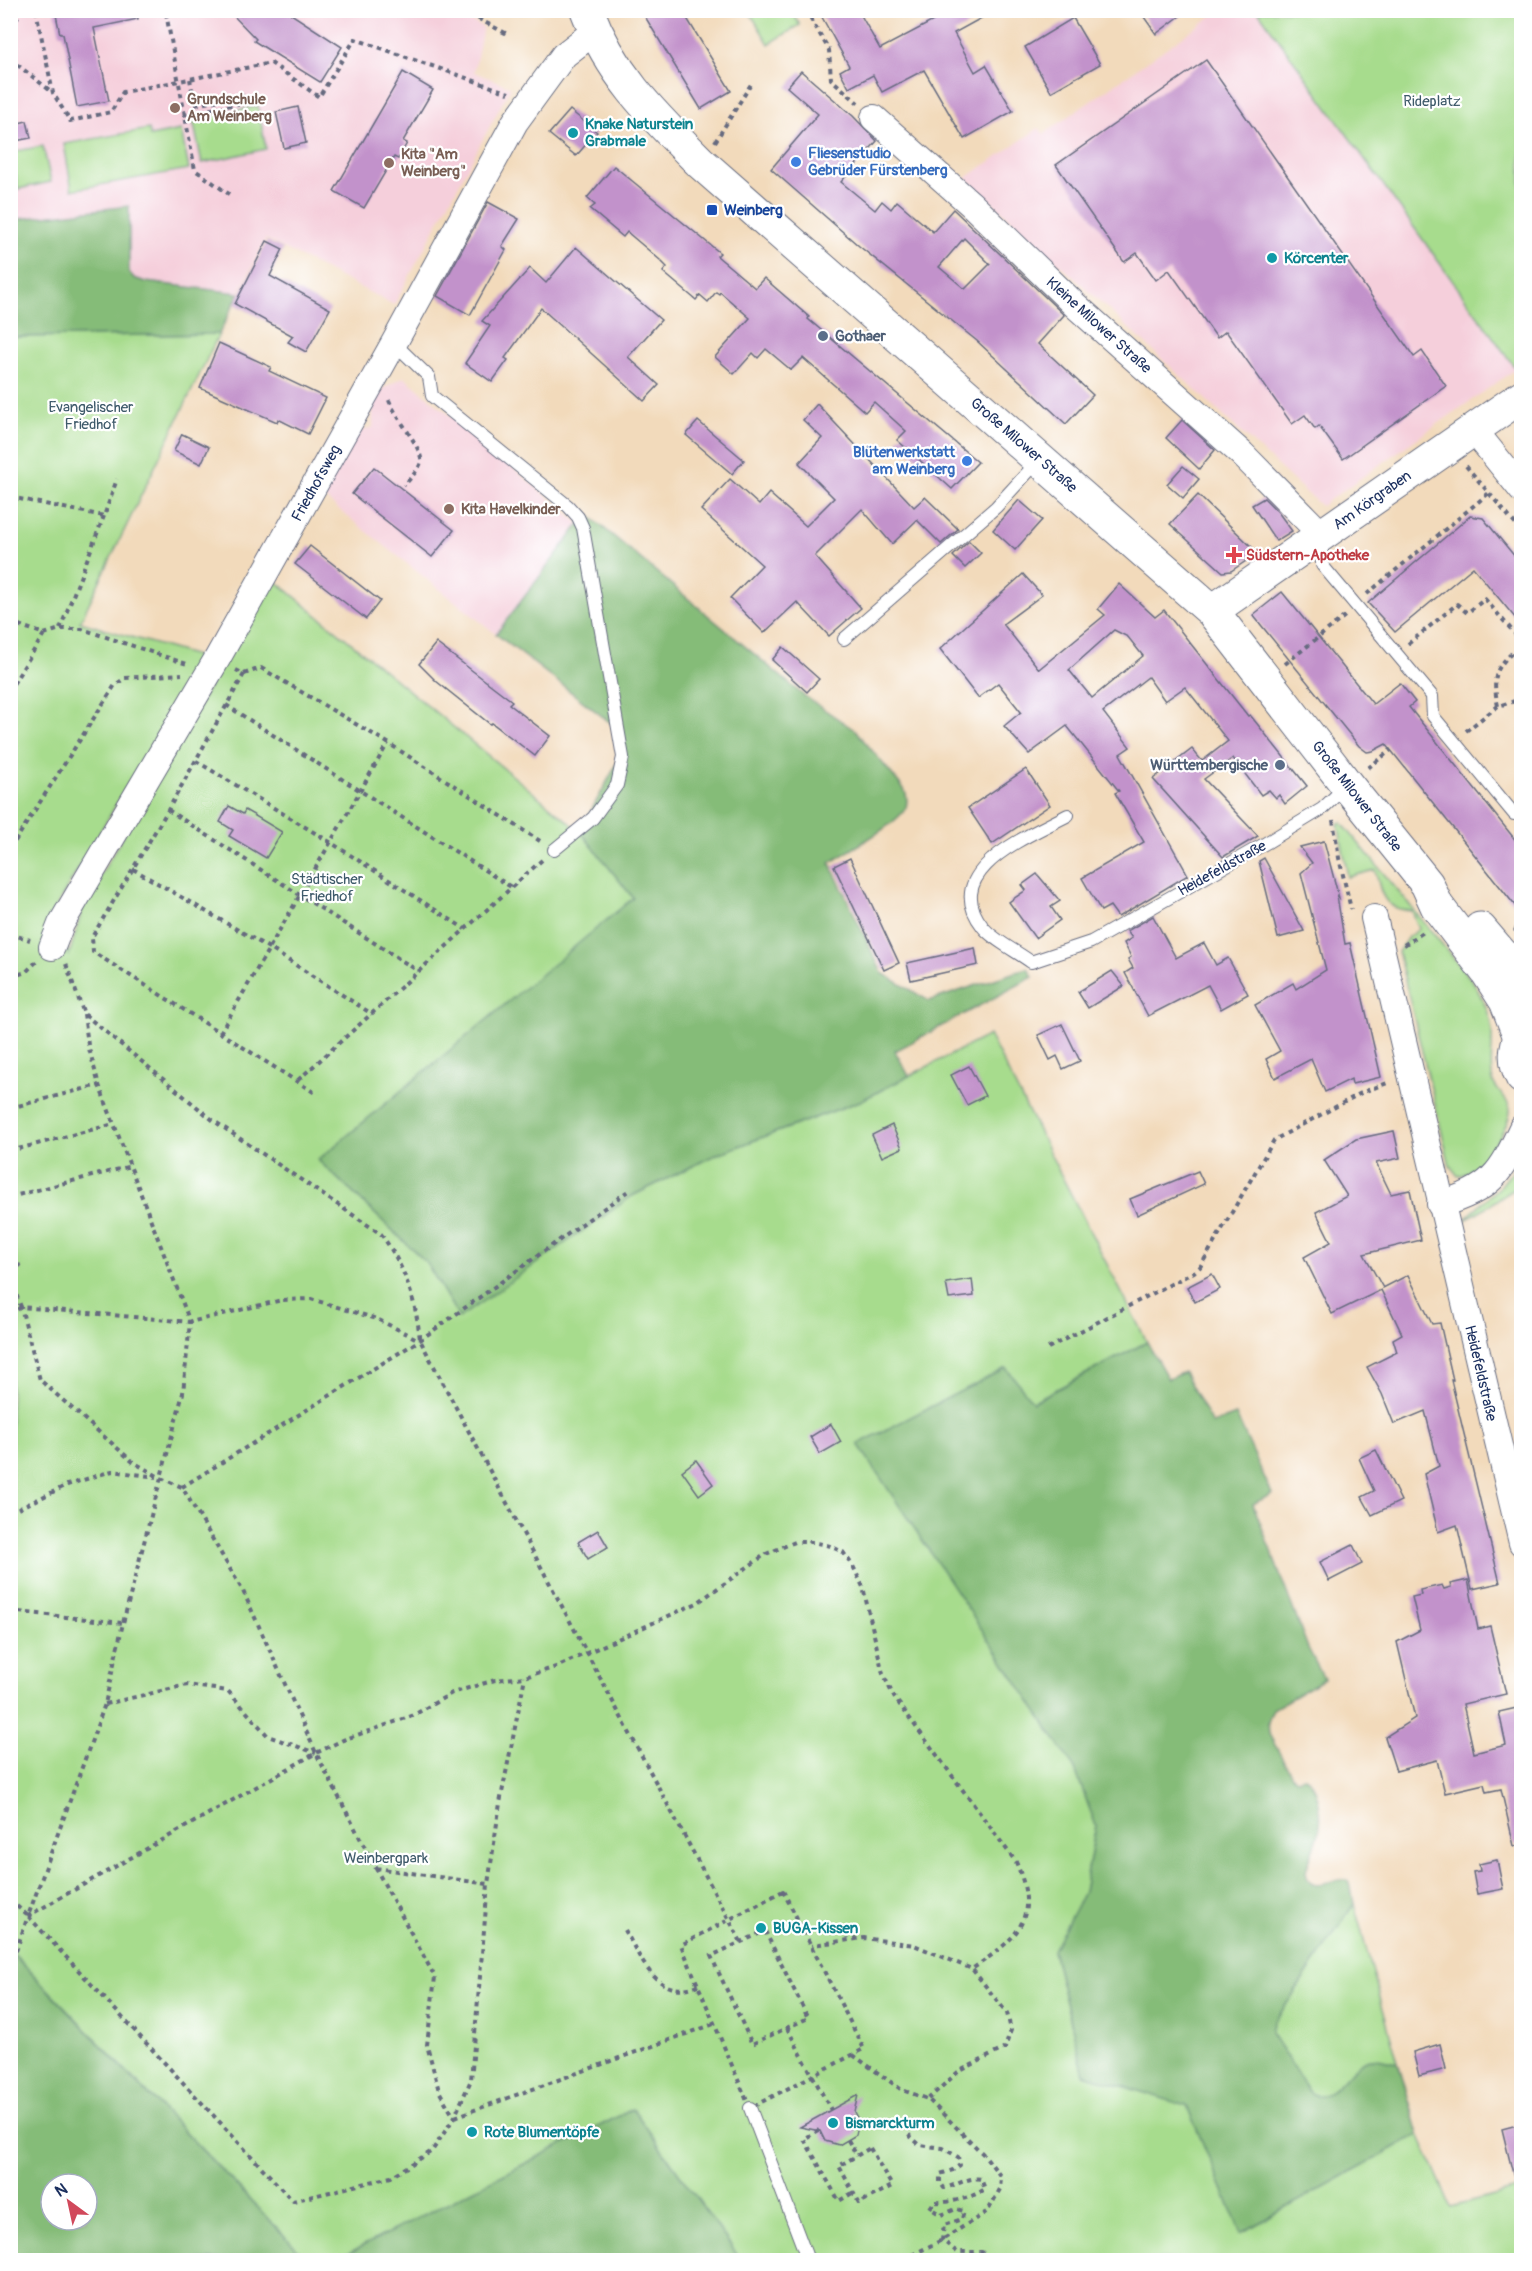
<svg xmlns="http://www.w3.org/2000/svg" width="1532" height="2271" viewBox="0 0 1532 2271" font-family="Pangolin,sans-serif">
<style>
.built{fill:#f5cfdb}
.green{fill:#a7dc8d;stroke:#618676;stroke-width:1.5}
.forest{fill:#85bc78;stroke:#50766b;stroke-width:1.5;fill-rule:evenodd}
.building{fill:#c292cb;fill-rule:evenodd}
.lines{fill:none;stroke-linecap:round;stroke-linejoin:round}
.service-casing{stroke:#666b7f;stroke-width:14}
.minor-casing{stroke:#666b7f;stroke-width:28}
.tertiary-casing{stroke:#666b7f;stroke-width:34}
.primary-casing{stroke:#666b7f;stroke-width:35}
.path{stroke:#666b7f;stroke-width:4;stroke-dasharray:4.5 4.5;stroke-linecap:butt}
.service{stroke:#fff;stroke-width:12}
.minor{stroke:#fff;stroke-width:26}
.tertiary{stroke:#fff;stroke-width:32}
.primary{stroke:#fff;stroke-width:33}
.education-dot{fill:#8d6e63;stroke:#fff;stroke-width:2}
.culture-dot{fill:#0f9aa8;stroke:#fff;stroke-width:2}
.shop-dot{fill:#3f7fe0;stroke:#fff;stroke-width:2}
.transit-dot{fill:#1a4fb4;stroke:#fff;stroke-width:2}
.service-dot{fill:#5c6f8a;stroke:#fff;stroke-width:2}
.health-dot{fill:#e0444e;stroke:#fff;stroke-width:2}
.labels{text-anchor:middle;stroke-width:4.5;stroke-linejoin:round;paint-order:stroke}
.education-label{font-size:15px;font-weight:bold;fill:#785e54;stroke:#fff;text-anchor:start}
.park-label{font-size:15px;fill:#3e5a6a;stroke:#fff}
.culture-label{font-size:15px;font-weight:bold;fill:#0d838f;stroke:#fff;text-anchor:start}
.shop-label{font-size:15px;font-weight:bold;fill:#366cbe;stroke:#fff;text-anchor:start}
.transit-label{font-size:15px;font-weight:bold;fill:#164399;stroke:#fff;text-anchor:start}
.street-label{font-size:15px;fill:#1b2f5e;stroke:#fff}
.service-label{font-size:15px;font-weight:bold;fill:#4e5e75;stroke:#fff;text-anchor:start}
.health-label{font-size:15px;font-weight:bold;fill:#be3a42;stroke:#fff;text-anchor:start}
</style>
<rect width="100%" height="100%" fill="#fff"/>
<filter id="ink" filterUnits="userSpaceOnUse"><feTurbulence type="fractalNoise" baseFrequency=".0167" numOctaves="2"/><feDisplacementMap in="SourceGraphic" scale="12" xChannelSelector="R" yChannelSelector="G"/><feConvolveMatrix kernelMatrix="1 2 1 2 8 2 1 2 1" color-interpolation-filters="sRGB"/></filter>
<filter id="wash" filterUnits="userSpaceOnUse"><feTurbulence type="fractalNoise" baseFrequency=".008" numOctaves="4" result="noise"/><feDisplacementMap in="SourceGraphic" scale="24" xChannelSelector="R" yChannelSelector="G"/><feGaussianBlur stdDeviation="1.35" result="paint"/><feColorMatrix in="noise" values="0 0 0 0 0 0 0 0 0 0 0 0 0 0 0 0 0 1.4 0 .05"/><feComposite in="paint" operator="in"/></filter>
<g filter="url(#wash)">
<rect width="100%" height="100%" fill="#f2dabb"/>
<g class="built">
<polygon points="10,11 452,11 483,27 474,72 511,87 394,305 266,239 239,293 146,282 134,278 129,272 128,206 11,220"/>
<polygon points="1219,11 1258,11 1516,369 1321,506 966,178 1039,128 1044,134"/>
<polygon points="404,377 580,524 496,634 318,493 352,434 373,427 372,395"/>
</g>
<g class="green">
<polygon points="749,11 791,11 800,25 769,44"/>
<polygon points="1258,11 1521,11 1521,365 1516,369"/>
<polygon points="258,106 266,149 202,163 193,120"/>
<polygon points="149,129 150,136 181,130 189,169 72,190 64,144"/>
<polygon points="43,146 51,182 18,189 11,152"/>
<polygon points="219,334 80,622 203,658 54,910 69,955 84,904 272,578 580,831 634,898 318,1160 426,1262 459,1317 632,1196 715,1155 860,1101 989,1035 1147,1342 1032,1402 1006,1369 1075,1769 1096,1825 1084,1892 1053,1951 1084,2074 1187,2106 1241,2233 1419,2134 1451,2207 1521,2189 1521,2260 741,2260 633,2109 335,2260 308,2260 11,1951 11,337"/>
<path d="M 1338,823 L 1342,823 L 1474,983 C 1483,1000 1492,1016 1492,1035 C 1493,1051 1489,1066 1493,1081 C 1496,1091 1509,1100 1510,1109 C 1511,1128 1477,1173 1458,1176 L 1450,1166 L 1398,952 L 1408,937 L 1419,929 L 1412,911 C 1382,909 1382,895 1375,870 L 1348,877 Z"/>
<polygon points="1521,1160 1521,1185 1462,1222 1502,1184"/>
<path d="M 1354,1904 L 1398,2063 C 1389,2062 1374,2056 1364,2061 C 1346,2069 1333,2105 1310,2093 L 1271,2033 L 1273,2024 Z"/>
</g>
<g class="forest">
<polygon points="129,206 129,272 134,278 146,282 239,293 219,334 11,337 11,220"/>
<path d="M 587,514 L 803,695 L 856,731 L 904,789 C 907,795 908,800 906,807 C 900,823 846,852 830,863 L 882,973 L 929,1001 L 1028,968 L 1033,977 L 895,1051 L 909,1076 L 860,1101 L 715,1155 L 632,1196 L 459,1318 L 426,1262 L 318,1160 L 633,898 L 580,831 L 621,756 L 616,727 L 496,634 Z"/>
<path d="M 1147,1342 L 1168,1379 L 1184,1372 L 1212,1424 L 1236,1415 L 1272,1494 L 1253,1504 L 1308,1648 L 1324,1679 L 1273,1709 L 1268,1722 L 1269,1734 L 1292,1776 L 1297,1779 L 1305,1777 C 1312,1781 1315,1788 1317,1796 C 1326,1826 1316,1842 1306,1870 C 1307,1899 1334,1876 1347,1880 L 1350,1883 L 1354,1904 L 1273,2024 L 1271,2033 L 1310,2093 C 1333,2105 1346,2069 1364,2061 C 1374,2056 1389,2062 1398,2063 L 1419,2134 L 1241,2233 L 1187,2106 L 1084,2074 L 1053,1950 L 1084,1892 L 1096,1826 L 1075,1769 L 858,1444 L 1006,1368 L 1033,1402 Z"/>
<path d="M 11,1951 L 14,1955 L 308,2260 L 11,2260 ZM 51,2184 L 87,2184 L 87,2220 L 51,2220 Z"/>
<polygon points="633,2109 741,2260 335,2260"/>
</g>
<g id="blocks">
<g class="building">
<polygon points="55,10 137,10 138,19 94,28 109,101 77,107 63,34 60,34"/>
<polygon points="228,10 285,10 342,47 320,82 254,41 256,39"/>
<polygon points="641,10 682,10 731,91 701,109"/>
<polygon points="818,10 858,10 880,49 954,10 996,10 954,33 975,72 986,65 1013,111 964,139 924,70 882,92 873,75 849,88 840,71 849,66"/>
<polygon points="1139,10 1188,10 1156,34"/>
<polygon points="1073,18 1100,64 1051,92 1025,47"/>
<polygon points="1206,60 1414,357 1422,351 1446,386 1343,459 1319,426 1315,429 1305,415 1292,424 1226,331 1217,338 1169,270 1156,280 1137,253 1124,262 1056,165"/>
<path d="M 801,71 L 853,116 L 877,141 L 841,182 L 875,210 L 882,201 L 891,209 L 897,201 L 933,232 L 953,209 L 1064,315 L 1038,344 L 1093,395 L 1066,424 L 977,341 L 859,246 L 771,169 L 818,114 L 787,87 ZM 964,238 L 990,264 L 965,289 L 939,267 Z"/>
<polygon points="403,72 433,90 403,141 407,143 398,159 394,157 364,208 334,191"/>
<polygon points="298,107 306,143 284,148 276,112"/>
<polygon points="570,110 597,132 576,156 549,134"/>
<polygon points="27,121 31,138 10,142 10,125"/>
<polygon points="614,166 720,253 717,256 755,288 764,278 809,317 808,319 978,462 952,489 897,440 906,431 874,402 865,412 803,358 791,370 766,349 758,358 753,353 734,374 715,357 750,318 720,292 719,294 716,292 708,302 700,295 696,300 663,272 667,267 660,260 627,232 623,237 590,209 595,205 587,198"/>
<polygon points="488,202 519,219 502,246 506,250 470,315 437,296"/>
<polygon points="267,241 283,249 270,276 330,309 306,352 288,342 293,336 235,304"/>
<polygon points="576,247 661,320 628,357 659,385 644,401 541,308 505,358 508,360 492,382 465,363 490,326 482,321 530,268 546,283"/>
<polygon points="219,343 271,367 269,371 326,398 308,434 278,419 277,422 200,388"/>
<polygon points="817,404 914,507 925,497 958,529 941,544 917,520 892,544 862,509 815,556 861,608 829,636 797,602 764,633 730,598 762,565 701,510 730,479 759,505 769,493 806,526 834,498 799,463 822,438 803,420"/>
<polygon points="1182,420 1215,450 1199,469 1166,438"/>
<polygon points="698,421 744,460 732,474 686,435"/>
<polygon points="182,434 209,447 201,464 174,451"/>
<polygon points="1183,466 1199,479 1183,498 1167,484"/>
<polygon points="374,467 454,530 432,557 352,494"/>
<polygon points="1198,495 1258,553 1231,571 1223,572 1170,524"/>
<polygon points="1264,498 1278,512 1292,531 1276,541 1252,505"/>
<polygon points="1019,500 1042,520 1015,550 993,530"/>
<polygon points="1470,516 1483,518 1521,564 1521,625 1473,567 1395,632 1368,603"/>
<polygon points="969,541 981,553 965,568 953,556"/>
<polygon points="310,546 380,601 366,619 295,564"/>
<path d="M 1023,574 L 1042,595 L 1003,624 L 1039,669 L 1105,615 L 1098,609 L 1119,584 L 1155,617 L 1164,610 L 1248,716 L 1250,715 L 1307,786 L 1285,804 L 1279,795 L 1276,798 L 1269,790 L 1261,795 L 1233,758 L 1204,779 L 1258,836 L 1223,857 L 1153,779 L 1192,749 L 1202,761 L 1228,741 L 1185,687 L 1165,701 L 1148,677 L 1103,712 L 1130,747 L 1120,754 L 1188,875 L 1118,917 L 1110,906 L 1101,911 L 1082,878 L 1144,842 L 1115,793 L 1119,791 L 1067,726 L 1029,754 L 1004,726 L 1021,712 L 998,683 L 978,698 L 940,649 ZM 1114,630 L 1128,637 L 1143,656 L 1092,698 L 1069,670 Z"/>
<polygon points="1282,592 1373,704 1400,683 1415,702 1409,707 1521,847 1521,913 1386,744 1373,751 1367,752 1359,746 1253,615"/>
<polygon points="436,643 512,701 509,704 550,736 535,756 492,723 490,724 436,681 419,664"/>
<polygon points="783,647 819,679 807,692 772,660"/>
<polygon points="1026,769 1050,805 992,844 968,808"/>
<polygon points="229,806 243,814 245,810 282,832 266,858 229,836 233,830 220,822"/>
<polygon points="1324,841 1339,898 1337,896 1345,944 1350,943 1381,1077 1352,1084 1351,1079 1325,1092 1311,1059 1275,1078 1266,1059 1280,1051 1255,1005 1293,983 1296,989 1326,970 1301,873 1312,863 1300,847"/>
<polygon points="850,858 899,963 884,970 834,866"/>
<polygon points="1264,858 1304,931 1278,938 1259,861"/>
<polygon points="1037,874 1060,901 1051,907 1060,920 1035,938 1009,902 1026,890 1022,885"/>
<polygon points="1153,916 1176,958 1204,943 1216,965 1228,958 1248,994 1221,1009 1208,985 1148,1016 1125,973 1133,968 1128,959 1131,957 1124,943 1132,938 1127,931"/>
<polygon points="975,948 978,965 911,980 907,963"/>
<polygon points="1112,971 1124,986 1088,1008 1078,992"/>
<polygon points="1062,1024 1080,1061 1063,1069 1057,1056 1050,1060 1038,1035"/>
<polygon points="969,1066 985,1096 967,1105 951,1075"/>
<polygon points="892,1125 902,1148 882,1157 872,1135"/>
<polygon points="1394,1131 1400,1158 1376,1163 1391,1194 1410,1190 1421,1240 1364,1254 1383,1288 1408,1275 1432,1324 1440,1323 1453,1380 1451,1380 1500,1583 1472,1589 1457,1525 1438,1532 1424,1474 1439,1466 1425,1411 1394,1424 1382,1394 1367,1367 1397,1352 1393,1339 1402,1334 1381,1290 1332,1314 1304,1257 1331,1242 1316,1212 1347,1196 1324,1160 1356,1139"/>
<polygon points="1198,1171 1204,1184 1137,1215 1130,1199"/>
<polygon points="1212,1274 1220,1289 1195,1302 1187,1287"/>
<polygon points="972,1279 974,1296 949,1299 946,1283"/>
<polygon points="831,1424 841,1442 820,1454 810,1437"/>
<polygon points="1376,1450 1401,1501 1372,1515 1362,1497 1374,1491 1359,1458"/>
<polygon points="696,1460 713,1484 699,1495 682,1471"/>
<polygon points="598,1530 608,1547 588,1559 578,1542"/>
<polygon points="1353,1545 1362,1564 1329,1581 1320,1562"/>
<polygon points="1468,1580 1478,1629 1490,1626 1506,1694 1463,1704 1474,1753 1506,1745 1499,1712 1521,1707 1521,1845 1514,1846 1501,1789 1486,1792 1484,1784 1445,1793 1437,1760 1396,1771 1385,1737 1415,1718 1397,1642 1420,1630 1412,1597 1421,1595 1420,1590 1442,1585 1444,1589 1451,1587 1450,1584"/>
<polygon points="1497,1860 1503,1889 1477,1894 1473,1872 1480,1871 1479,1864"/>
<polygon points="1440,2044 1446,2069 1419,2076 1413,2052"/>
<polygon points="858,2095 854,2112 859,2121 856,2135 839,2145 825,2141 820,2131 800,2127"/>
<polygon points="1521,2124 1521,2182 1515,2182 1502,2129"/>
</g>
</g>
</g>
<g filter="url(#ink)">
<use href="#blocks" fill-opacity="0" stroke="#666b7f" stroke-width="1.5"/>
<g class="lines">
<defs>
<g id="service">
<polyline points="394,343 429,377 432,396 568,506 578,517 583,528 623,757 617,785 593,818 554,850"/>
<polyline points="1322,538 1322,565 1432,696 1433,716 1514,814 1522,813"/>
<polyline points="844,639 996,507 1039,460"/>
<path d="M 1068,815 C 1030,836 938,870 983,927 C 993,940 1018,952 1031,962 L 1091,942 L 1266,843 L 1322,809 L 1346,786"/>
<polyline points="750,2108 806,2255 809,2260"/>
</g>
<g id="minor">
<polyline points="874,118 972,205 1076,306 1242,454 1322,535"/>
<polyline points="1473,429 1522,490"/>
<polyline points="1374,918 1522,1543"/>
<polyline points="52,947 61,924 217,659 394,343 515,122 564,55 595,31"/>
<path d="M 1440,1204 C 1491,1190 1501,1173 1522,1128"/>
</g>
<polyline id="tertiary" points="1212,611 1522,396"/>
<g id="primary">
<path d="M 587,10 C 612,76 653,115 701,163 L 1212,611 L 1347,785 L 1427,884 L 1437,906 L 1488,973 L 1506,1001 L 1520,1037"/>
<polyline points="1480,929 1522,978"/>
<path d="M 1522,1034 C 1514,1049 1514,1062 1522,1077"/>
</g>
</defs>
<use href="#service" class="service-casing"/>
<use href="#minor" class="minor-casing"/>
<use href="#tertiary" class="tertiary-casing"/>
<use href="#primary" class="primary-casing"/>
<g class="path">
<polyline points="36,10 53,93 70,121 111,112 123,92 271,63 319,97 355,39 509,93"/>
<polyline points="462,10 509,35"/>
<polyline points="806,10 829,50 831,79 858,103"/>
<polyline points="166,13 195,170 229,194"/>
<polyline points="10,27 23,10"/>
<polyline points="10,59 52,92"/>
<polyline points="183,115 246,102 244,95 195,105 190,79"/>
<polyline points="715,142 753,81"/>
<path d="M 389,400 C 394,415 424,450 421,462 C 419,470 409,479 404,486"/>
<polyline points="1466,466 1522,532"/>
<polyline points="10,497 104,516 117,479"/>
<polyline points="1367,594 1489,493"/>
<polyline points="10,622 44,634 10,689"/>
<polyline points="60,629 104,516"/>
<polyline points="44,634 60,629 82,629 187,664"/>
<polyline points="1408,644 1457,604 1467,613 1485,599 1522,642"/>
<polyline points="1285,664 1345,616"/>
<polyline points="236,670 244,674 168,810 92,937 93,952 315,1093"/>
<polyline points="244,674 261,668 388,743 540,841"/>
<polyline points="226,705 511,887"/>
<path d="M 1498,706 C 1491,674 1496,665 1522,645"/>
<polyline points="1466,731 1498,706 1522,699"/>
<polyline points="196,761 330,842 465,929"/>
<polyline points="1368,768 1391,750"/>
<polyline points="168,810 418,971"/>
<polyline points="1333,820 1339,858 1351,909"/>
<polyline points="10,849 115,685 125,678 182,674"/>
<polyline points="133,869 269,948 372,1014"/>
<polyline points="1515,932 1522,916"/>
<polyline points="10,934 30,940"/>
<polyline points="1404,945 1425,931"/>
<path d="M 66,964 L 84,1014 L 214,1121 L 381,1234 C 405,1267 416,1300 420,1340 L 741,1942"/>
<polyline points="10,977 26,972 36,962"/>
<polyline points="84,1014 88,1045 99,1085 190,1322 183,1393 123,1623 105,1704 28,1916 293,2201 391,2177 432,2151 454,2118 471,2080 488,1884 500,1803 525,1677"/>
<polyline points="220,1033 388,743"/>
<polyline points="298,1080 542,860"/>
<polyline points="10,1108 99,1085"/>
<polyline points="10,1151 114,1124"/>
<polyline points="10,1197 131,1166"/>
<polyline points="10,1269 21,1265"/>
<polyline points="10,1278 21,1307"/>
<polyline points="10,1304 21,1307 40,1380 133,1462 161,1478 182,1487 243,1591 316,1753 375,1867 435,1977 427,2045 439,2091 454,2117"/>
<polyline points="10,1315 21,1307 190,1322 282,1300 311,1299 377,1319 419,1340"/>
<polyline points="1048,1348 1194,1272 1200,1267 1274,1140 1363,1092 1390,1082"/>
<polyline points="182,1487 420,1340 628,1191"/>
<polyline points="10,1513 67,1485 112,1471 157,1477"/>
<polyline points="10,1611 123,1623"/>
<polyline points="105,1704 187,1685 228,1691 268,1736 316,1753"/>
<polyline points="376,1868 488,1884"/>
<polygon points="783,1891 864,2049 750,2108 681,1945"/>
<polyline points="10,1900 28,1916"/>
<path d="M 625,1930 C 641,1959 658,2002 698,1985"/>
<polygon points="765,1931 808,2018 752,2044 711,1956"/>
<path d="M 16,1951 L 28,1916 L 316,1753 L 343,1740 L 412,1716 L 452,1693 L 495,1680 L 525,1677 L 556,1667 L 697,1603 L 766,1554 L 795,1542 L 813,1542 L 830,1546 L 843,1552 L 853,1566 L 863,1587 L 883,1674 L 894,1697 L 1016,1862 C 1041,1920 1017,1938 972,1969 L 914,1945 L 864,1938 L 812,1945"/>
<polyline points="10,1964 12,1961"/>
<polyline points="787,2028 831,2110"/>
<polyline points="853,2055 902,2090 928,2099 986,2157 1001,2177 1000,2189 988,2211 942,2240 902,2260"/>
<polyline points="928,2099 958,2072 1005,2048 1011,2030 1007,2013 972,1969"/>
<polyline points="455,2117 714,2024"/>
<path d="M 858,2126 L 901,2119 L 906,2120 L 911,2137 L 920,2145 L 943,2148 L 958,2157 L 960,2165 L 953,2170 L 940,2174 L 940,2182 L 944,2188 C 956,2186 969,2176 981,2179 L 985,2189 C 972,2198 951,2203 934,2202 L 930,2208 L 941,2215 L 956,2209 L 964,2211 L 962,2219 L 944,2225 L 942,2240 L 957,2252 L 982,2252 L 991,2260"/>
<polyline points="819,2130 804,2139 839,2201 854,2192"/>
<polyline points="848,2140 857,2156"/>
<polygon points="870,2148 892,2186 859,2203 839,2166"/>
</g>
<use href="#service" class="service"/>
<use href="#minor" class="minor"/>
<use href="#tertiary" class="tertiary"/>
<use href="#primary" class="primary"/>
</g>
</g>
<g class="education-dot">
<circle cx="175" cy="108" r="6"/>
<circle cx="389" cy="163" r="6"/>
<circle cx="449" cy="509" r="6"/>
</g>
<g class="culture-dot">
<circle cx="573" cy="133" r="6"/>
<circle cx="1272" cy="258" r="6"/>
<circle cx="761" cy="1928" r="6"/>
<circle cx="833" cy="2123" r="6"/>
<circle cx="472" cy="2132" r="6"/>
</g>
<g class="shop-dot">
<circle cx="796" cy="162" r="6"/>
<circle cx="967" cy="461" r="6"/>
</g>
<rect class="transit-dot" x="706" y="204" width="12" height="12" rx="3"/>
<g class="service-dot">
<circle cx="823" cy="336" r="6"/>
<circle cx="1280" cy="765" r="6"/>
</g>
<path class="health-dot" d="M1231 546h6v6h6v6h-6v6h-6v-6h-6v-6h6z"/>
<g class="labels">
<g class="education-label">
<text x="187" y="104">Grundschule<tspan x="187" dy="17">Am Weinberg</tspan></text>
<text x="401" y="159">Kita "Am<tspan x="401" dy="17">Weinberg"</tspan></text>
<text x="461" y="514">Kita Havelkinder</text>
</g>
<g class="park-label">
<text x="1432" y="106">Rideplatz</text>
<text x="91" y="412">Evangelischer<tspan x="91" dy="17">Friedhof</tspan></text>
<text x="327" y="884">Städtischer<tspan x="327" dy="17">Friedhof</tspan></text>
<text x="386" y="1863">Weinbergpark</text>
</g>
<g class="culture-label">
<text x="585" y="129">Knake Naturstein<tspan x="585" dy="17">Grabmale</tspan></text>
<text x="1284" y="263">Körcenter</text>
<text x="773" y="1933">BUGA-Kissen</text>
<text x="845" y="2128">Bismarckturm</text>
<text x="484" y="2137">Rote Blumentöpfe</text>
</g>
<g class="shop-label">
<text x="808" y="158">Fliesenstudio<tspan x="808" dy="17">Gebrüder Fürstenberg</tspan></text>
<text x="955" y="457" text-anchor="end">Blütenwerkstatt<tspan x="955" dy="17">am Weinberg</tspan></text>
</g>
<g class="transit-label">
<text x="724" y="215">Weinberg</text>
</g>
<g class="street-label">
<text transform="translate(1099 325) rotate(42)" y="5">Kleine Milower Straße</text>
<text transform="translate(1024 445) rotate(41)" y="5">Große Milower Straße</text>
<text transform="translate(316 483) rotate(-61)" y="5">Friedhofsweg</text>
<text transform="translate(1372 500) rotate(-35)" y="5">Am Körgraben</text>
<text transform="translate(1357 796) rotate(52)" y="5">Große Milower Straße</text>
<text transform="translate(1222 868) rotate(-29)" y="5">Heidefeldstraße</text>
<text transform="translate(1481 1373) rotate(77)" y="5">Heidefeldstraße</text>
</g>
<g class="service-label">
<text x="835" y="341">Gothaer</text>
<text x="1268" y="770" text-anchor="end">Württembergische</text>
</g>
<g class="health-label">
<text x="1246" y="560">Südstern-Apotheke</text>
</g>
</g>
<rect width="1532" height="2271" fill="none" stroke="#fff" stroke-width="36"/>
<g transform="translate(69 2202) rotate(327)"><circle r="28" fill="#ffffff" stroke="#a4acbf" stroke-width="1.5"/>
<path d="M0-4.5L10 22L0 15L-10 22Z" fill="#d1495b"/>
<text y="-9" font-size="16" font-weight="bold" text-anchor="middle" fill="#1b2f5e">N</text>
</g>
</svg>
